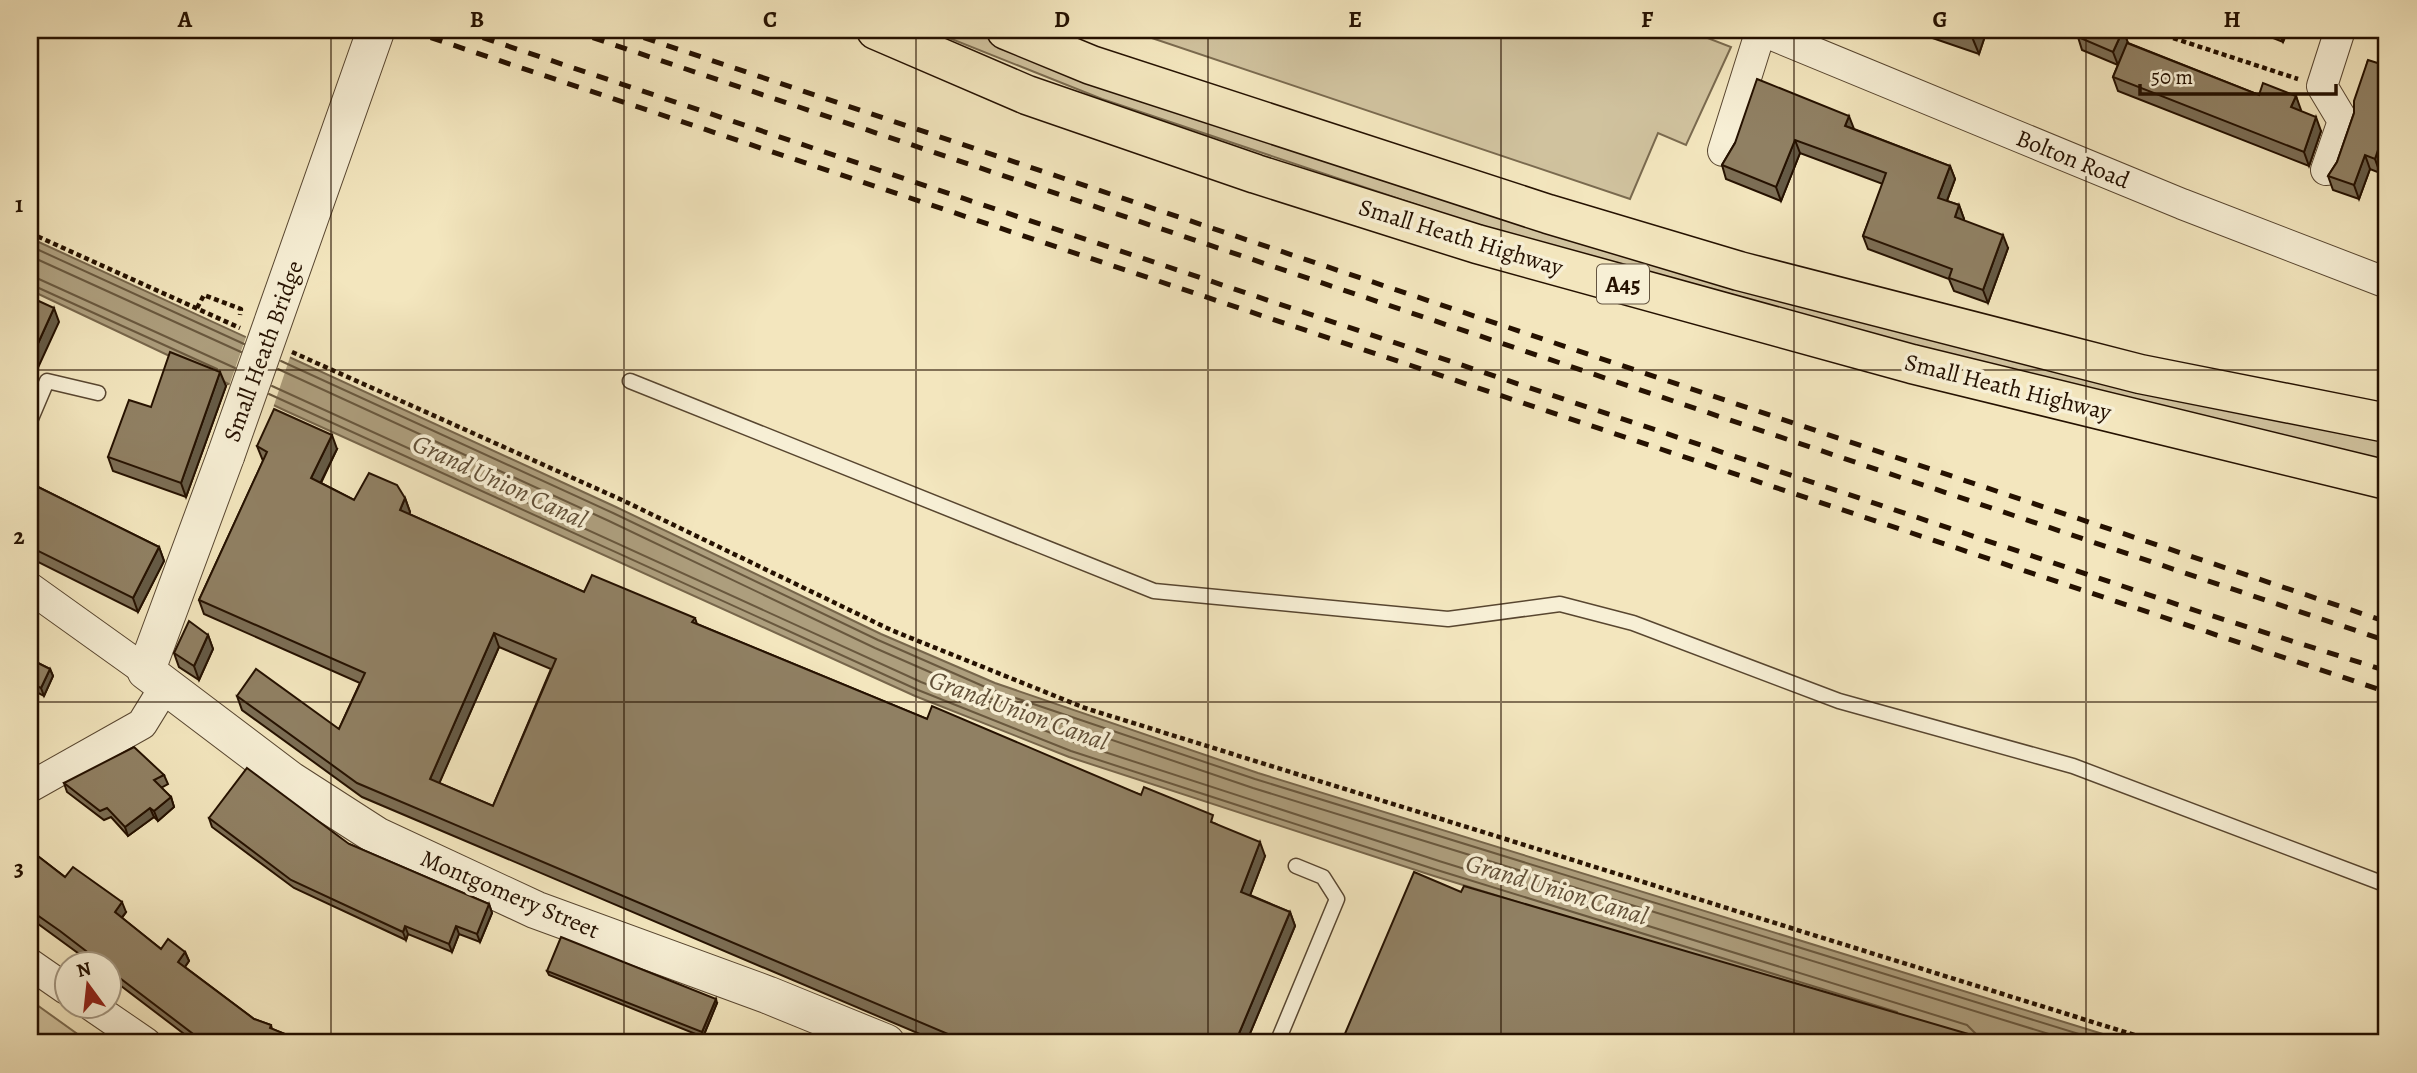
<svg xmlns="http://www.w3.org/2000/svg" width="2417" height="1073" viewBox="0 0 2417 1073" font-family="Alegreya,serif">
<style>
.green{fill:#d0c29e;stroke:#7a6a4f;stroke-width:2}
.water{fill:#ad9e7d;stroke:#77664b;stroke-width:2}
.pier{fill:#f3e6be}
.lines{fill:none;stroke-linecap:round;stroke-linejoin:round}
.shore{stroke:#69583e;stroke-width:2}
.service-casing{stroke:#584630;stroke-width:17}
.minor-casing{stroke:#584630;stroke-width:32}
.tertiary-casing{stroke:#584630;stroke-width:39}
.trunk-casing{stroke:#251100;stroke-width:41}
.path{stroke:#251100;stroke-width:4.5;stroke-dasharray:5 3.5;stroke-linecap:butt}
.service{stroke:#f7efd5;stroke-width:14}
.minor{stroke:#f7efd5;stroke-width:30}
.tertiary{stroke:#f7efd5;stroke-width:37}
.trunk{stroke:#f3e6be;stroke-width:38}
.rail{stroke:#251100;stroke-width:5;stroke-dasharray:12 12;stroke-linecap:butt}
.tertiary-bridge-casing{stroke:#584630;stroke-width:39;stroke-linecap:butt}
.tertiary-bridge{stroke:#f7efd5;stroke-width:37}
.wall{fill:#7c6e55;stroke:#251100;stroke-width:2;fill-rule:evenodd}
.shaded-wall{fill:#655a45;stroke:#251100;stroke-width:2}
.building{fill:#908063;stroke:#251100;stroke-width:2;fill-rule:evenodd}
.grid{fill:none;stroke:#251100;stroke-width:2;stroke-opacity:0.55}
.labels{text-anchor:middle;stroke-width:7;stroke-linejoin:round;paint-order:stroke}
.shield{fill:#f7efd5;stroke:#645440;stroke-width:2}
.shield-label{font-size:23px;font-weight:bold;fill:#251100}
.street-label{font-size:24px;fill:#251100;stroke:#f7efd5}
.water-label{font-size:26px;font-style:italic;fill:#625038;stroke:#f7efd5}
.neatline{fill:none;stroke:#251100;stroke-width:2.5}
.grid-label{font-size:23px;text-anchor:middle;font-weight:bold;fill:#251100}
</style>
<rect width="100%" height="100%" fill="#f3e6be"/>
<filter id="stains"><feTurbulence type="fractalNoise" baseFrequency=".00286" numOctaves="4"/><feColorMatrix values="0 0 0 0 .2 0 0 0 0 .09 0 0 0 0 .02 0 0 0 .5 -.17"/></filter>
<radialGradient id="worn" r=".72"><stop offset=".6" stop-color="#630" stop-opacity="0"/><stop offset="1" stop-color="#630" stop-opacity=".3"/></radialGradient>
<g class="green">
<polygon points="929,30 975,30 1238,129 2387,433 2387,468 1906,347 1486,228 1102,99"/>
<polygon points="1128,30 1687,30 1731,47 1686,145 1658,133 1630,199"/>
<polygon points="30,1000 90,1043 30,1043"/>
</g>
<polygon class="water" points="30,238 616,507 881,634 995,683 1258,773 2132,1043 1972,1043 1434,876 1069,757 915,696 286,411 30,290"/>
<polygon class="pier" points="247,334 291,354 273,408 229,386"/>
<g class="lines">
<g class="shore">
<polyline points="30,246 244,344"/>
<polyline points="30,256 241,352"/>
<polyline points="30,275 235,368"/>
<polyline points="30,284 217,369"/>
<polyline points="281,361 613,513 878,640 992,690 1255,779 2108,1043"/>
<polyline points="278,369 609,521 875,648 989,698 1253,788 2078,1043"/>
<polyline points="272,386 921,682 1074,742 1439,861 1967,1025 1977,1035"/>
<polyline points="269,394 918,690 1071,751 1437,870 1897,1012"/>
</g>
<defs>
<g id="service">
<polyline points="630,381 1154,591 1448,619 1560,604 1633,623 1839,701 2073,766 2387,885"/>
<polyline points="30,421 47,381 98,393"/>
<polyline points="1277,1043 1337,899 1323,877 1296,866"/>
</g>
<g id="minor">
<polyline points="1760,30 2182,204 2387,283"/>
<polyline points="1723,151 1761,30"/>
<polyline points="2326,170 2343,121 2322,86 2340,30"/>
<polyline points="30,588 146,671"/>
<polyline points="30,787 142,724 166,685"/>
<polyline points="30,964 66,989"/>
<polyline points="92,1006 146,1043"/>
</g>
<polyline id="tertiary" points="226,455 146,671 290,780 377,836 536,910 768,995 886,1043"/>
<g id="trunk">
<polyline points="876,30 1027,95 1256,174 1477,244 1912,364 2387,480"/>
<polyline points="1006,30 1091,65 1548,214 1739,271 2140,374 2387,423"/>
</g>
</defs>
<use href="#service" class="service-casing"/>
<use href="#minor" class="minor-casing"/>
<use href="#tertiary" class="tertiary-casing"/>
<use href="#trunk" class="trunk-casing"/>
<g class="path">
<polyline points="2067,30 2068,30"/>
<polyline points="2175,30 2173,38 2298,79"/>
<polyline points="30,233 240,328"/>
<polyline points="197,308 204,295 241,309 240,315"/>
<polyline points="292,352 622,500 891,630 1085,708 2160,1043"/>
</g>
<use href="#service" class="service"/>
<use href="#minor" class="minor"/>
<use href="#tertiary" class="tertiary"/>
<use href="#trunk" class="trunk"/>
<g class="rail">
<polyline points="408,30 2387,692"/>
<polyline points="460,30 2200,612 2387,671"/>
<polyline points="570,30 2387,641"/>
<polyline points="621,30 2387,622"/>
</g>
<defs>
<polyline id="tertiary-bridge" points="226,455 376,30"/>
</defs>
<use href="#tertiary-bridge" class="tertiary-bridge-casing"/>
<use href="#tertiary-bridge" class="tertiary-bridge"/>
</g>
<g class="wall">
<polygon points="1909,30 1987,30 1979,54"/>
<polygon points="2123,30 2128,43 2259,95 2296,96 2300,111 2321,131 2309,166 2118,91 2113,77 2118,65 2082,50 2078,37"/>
<polygon points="2253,30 2288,30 2283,42"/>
<polygon points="2373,30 2387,30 2387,35"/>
<polygon points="2368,60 2380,173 2370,169 2359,199 2333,190 2328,176 2337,162 2354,113"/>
<polygon points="1854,129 1950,166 1955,179 1947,201 1959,205 1964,219 1963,220 2008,248 1988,303 1954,291 1949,279 1868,249 1863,236 1883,184 1800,153 1781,201 1726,179 1722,165 1735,143"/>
<polygon points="226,386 186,497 113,471 108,457"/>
<path d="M 257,446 L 337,449 L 321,483 L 354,500 L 405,498 L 410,512 L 409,514 L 584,592 L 695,618 L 697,624 L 927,719 L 1141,795 L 1216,824 L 1265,856 L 1250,895 L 1290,912 L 1295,926 L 1246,1043 L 941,1043 L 362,797 L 242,710 L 237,696 L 339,729 L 360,683 L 204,614 L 199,600 L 263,461 ZM 499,647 L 551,669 L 493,806 L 439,783 Z"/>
<polygon points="30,483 159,547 164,561 138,612 30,558"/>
<polygon points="208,635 213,649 199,680 179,667 174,653"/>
<polygon points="30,659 50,669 53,676 44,696 30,689"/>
<polygon points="164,775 168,784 161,788 171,797 174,807 158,821 154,817 128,836 111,817 104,820 67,792 64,783"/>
<polygon points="209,818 349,844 489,904 492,913 480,942 459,934 452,952 408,934 406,940 294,888 212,827"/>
<polygon points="30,850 65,877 126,912 122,918 161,949 185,952 189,961 185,967 254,1019 271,1025 272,1029 307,1043 196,1043 108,976 108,964 93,964 30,918"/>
<polygon points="547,971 717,1003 703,1037 549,975"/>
</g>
<g class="shaded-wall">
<polygon points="1975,30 1987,30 1979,54 1972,37"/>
<polygon points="2123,30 2128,43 2118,65 2113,52"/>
<polygon points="2278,30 2288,30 2283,42"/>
<polygon points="2296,96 2301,110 2296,121 2291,107"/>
<polygon points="1849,116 1854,129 1845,126"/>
<polygon points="2316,117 2321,131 2309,166 2304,152"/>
<polygon points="2387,123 2387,152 2380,173 2375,159"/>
<polygon points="1795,140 1800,153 1781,201 1776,187"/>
<polygon points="2365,155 2370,169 2359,199 2354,185"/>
<polygon points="1950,166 1955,179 1943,211 1938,198"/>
<polygon points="1959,205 1964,219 1959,231 1955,217"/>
<polygon points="2003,235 2008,248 1988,303 1983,290"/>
<polygon points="54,308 59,322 30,385 30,361"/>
<polygon points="220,372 226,386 186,497 181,483"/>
<polygon points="332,435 337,449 316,492 311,478"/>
<polygon points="405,498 410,512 405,524 400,510"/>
<polygon points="159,547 164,561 138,612 133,598"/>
<polygon points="494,633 499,647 435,793 430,779"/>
<polygon points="208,635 213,649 199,680 194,666"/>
<polygon points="50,669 53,676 44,696 41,688"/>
<polygon points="171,797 174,807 158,821 154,811"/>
<polygon points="150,808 154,817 128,836 125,827"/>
<polygon points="1260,842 1265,856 1246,906 1241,892"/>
<polygon points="122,902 126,912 118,922 115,912"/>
<polygon points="489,904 492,913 480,942 477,934"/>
<polygon points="1290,912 1295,926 1246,1043 1235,1043"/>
<polygon points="405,926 408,934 406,940 403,932"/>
<polygon points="456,926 459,934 452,952 449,944"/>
<polygon points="185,952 189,961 182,971 178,962"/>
<polygon points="716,999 717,1003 703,1037 702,1032"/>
</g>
<g class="building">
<polygon points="1952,30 1975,30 1972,37"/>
<polygon points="2081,30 2123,30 2113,52 2078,37"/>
<polygon points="2127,43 2259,95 2263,83 2296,96 2291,107 2316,117 2304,152 2113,77"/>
<polygon points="2368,60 2387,66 2387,123 2375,159 2365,155 2354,185 2328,176 2337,162 2354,113 2354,101"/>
<polygon points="1757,79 1849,116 1845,126 1950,166 1938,198 1959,205 1955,217 2003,235 1983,290 1949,278 1952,269 1863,236 1886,173 1795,140 1776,187 1722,165 1735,143"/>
<polygon points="30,297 54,308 30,361"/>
<polygon points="170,352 220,372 181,483 108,457 129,400 151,407"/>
<path d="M 274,409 L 332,435 L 311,478 L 354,500 L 369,473 L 397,485 L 405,498 L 400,510 L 584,592 L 592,575 L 695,618 L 692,622 L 927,719 L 932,706 L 1141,795 L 1144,787 L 1213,815 L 1211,822 L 1260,842 L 1241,892 L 1290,912 L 1235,1043 L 969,1043 L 357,783 L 237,696 L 256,669 L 339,729 L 365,673 L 199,600 L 267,452 L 257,446 ZM 494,633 L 556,659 L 493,806 L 430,779 Z"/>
<polygon points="30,483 159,547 133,598 30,547"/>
<polygon points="189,621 208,635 194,666 174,653"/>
<polygon points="30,659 50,669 41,688 30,683"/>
<polygon points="134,747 164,775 154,780 171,797 154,811 150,808 125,827 107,808 100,811 64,783"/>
<polygon points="247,768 349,844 489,904 477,934 456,926 449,944 405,926 403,932 291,880 209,818"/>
<polygon points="30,850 65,877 73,867 122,902 115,912 161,949 168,939 185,952 178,962 254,1019 271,1025 270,1028 307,1043 205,1043 108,969 108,964 103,964 60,931 30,910"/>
<polygon points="1414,872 1461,892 1464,886 1999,1043 1341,1043"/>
<polygon points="561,937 716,999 702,1032 547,971"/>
</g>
<path class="grid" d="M 331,30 L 331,1043M 624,30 L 624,1043M 916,30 L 916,1043M 1208,30 L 1208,1043M 1501,30 L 1501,1043M 1794,30 L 1794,1043M 2086,30 L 2086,1043M 30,370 L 2387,370M 30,702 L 2387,702"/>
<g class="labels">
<rect class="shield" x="1597" y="264.5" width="52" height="39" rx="5"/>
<g class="shield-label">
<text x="1623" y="292">A45</text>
</g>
<g class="street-label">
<text transform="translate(2073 159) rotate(22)" y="8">Bolton Road</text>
<text transform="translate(1461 237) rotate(17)" y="8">Small Heath Highway</text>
<text transform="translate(263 351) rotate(-70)" y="8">Small Heath Bridge</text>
<text transform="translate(2008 387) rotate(14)" y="8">Small Heath Highway</text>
<text transform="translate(510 894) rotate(23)" y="8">Montgomery Street</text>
</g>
<g class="water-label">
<text transform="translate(500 481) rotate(25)" y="9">Grand Union Canal</text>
<text transform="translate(1019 710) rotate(20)" y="9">Grand Union Canal</text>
<text transform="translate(1557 889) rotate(17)" y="9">Grand Union Canal</text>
</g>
</g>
<rect width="2417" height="1073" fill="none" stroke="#f3e6be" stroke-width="77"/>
<g transform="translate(88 985) rotate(345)"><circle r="33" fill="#f7efd5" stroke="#a39680" stroke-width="2"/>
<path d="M0-5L12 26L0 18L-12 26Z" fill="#8f2418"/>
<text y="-10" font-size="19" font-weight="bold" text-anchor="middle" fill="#251100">N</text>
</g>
<path d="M2140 84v10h196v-10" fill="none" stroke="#251100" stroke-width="3.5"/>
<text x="2151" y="84" font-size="21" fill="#251100" stroke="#f7efd5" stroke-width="5" paint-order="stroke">50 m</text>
<rect x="38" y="38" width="2340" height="996" class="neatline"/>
<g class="grid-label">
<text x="185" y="27">A</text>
<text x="477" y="27">B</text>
<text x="770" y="27">C</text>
<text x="1062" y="27">D</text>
<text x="1355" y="27">E</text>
<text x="1647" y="27">F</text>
<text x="1940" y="27">G</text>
<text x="2232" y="27">H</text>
<text x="19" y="212">1</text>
<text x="19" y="544">2</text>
<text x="19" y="876">3</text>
</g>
<rect width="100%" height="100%" filter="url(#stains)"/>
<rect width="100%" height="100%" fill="url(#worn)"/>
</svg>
